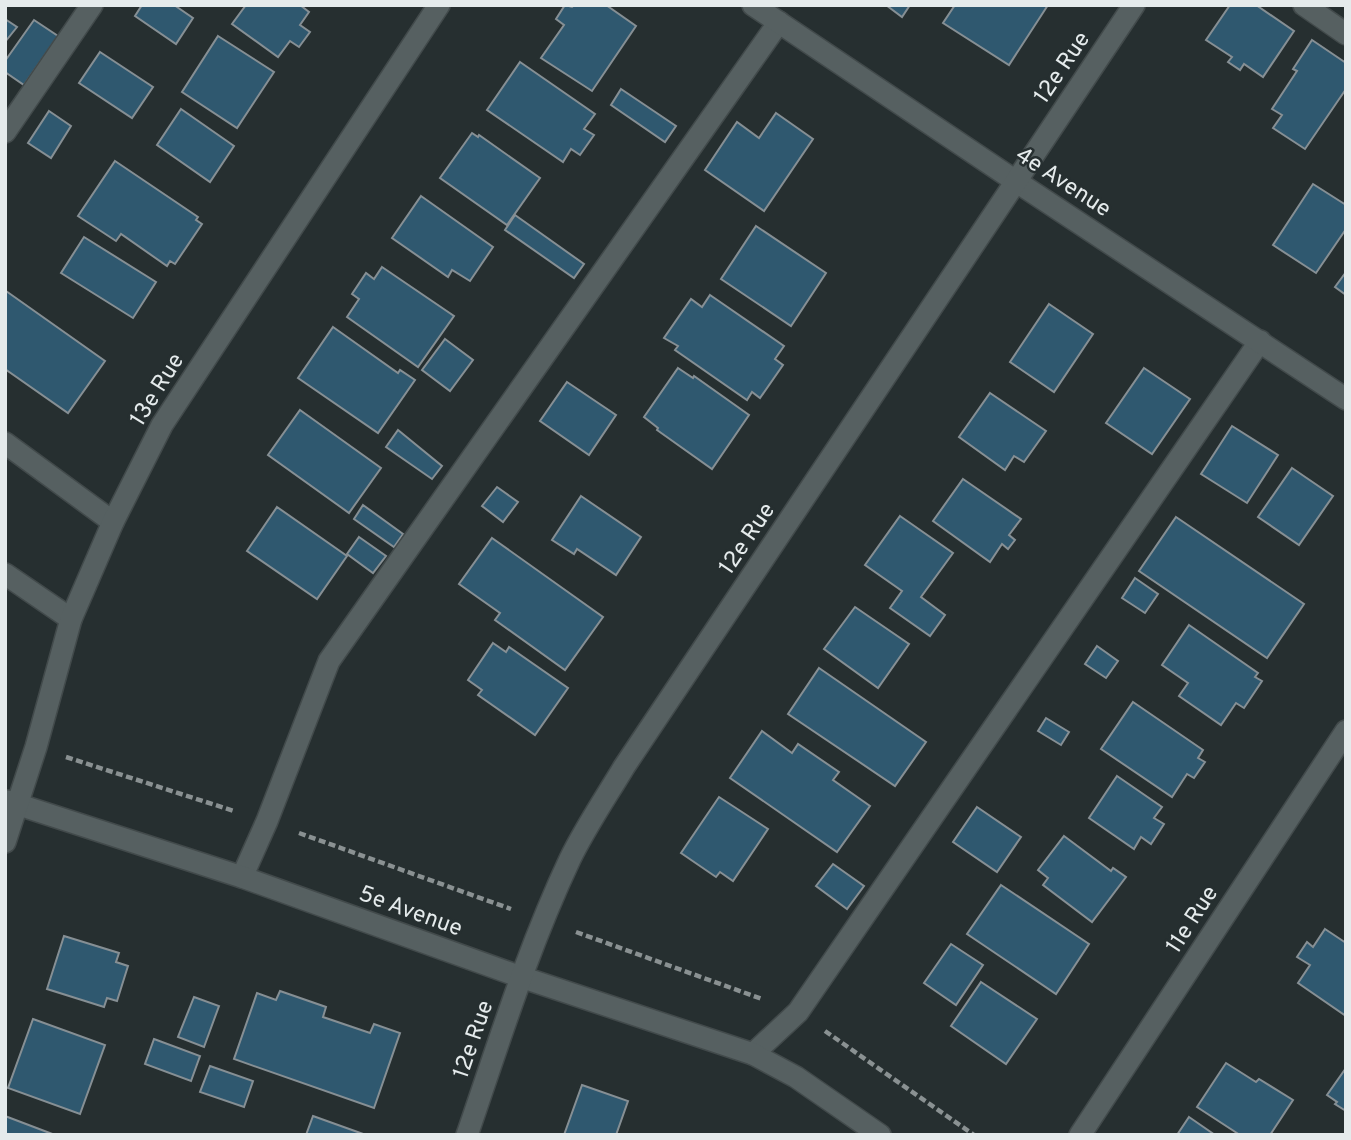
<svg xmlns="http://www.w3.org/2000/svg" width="1351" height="1140" viewBox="0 0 1351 1140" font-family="Overpass,sans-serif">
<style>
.building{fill:#2f586f;stroke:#868f94;stroke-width:2}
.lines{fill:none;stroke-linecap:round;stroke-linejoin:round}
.lane-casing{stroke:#424a4b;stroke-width:24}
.street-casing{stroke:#424a4b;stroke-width:24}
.path{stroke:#8a9192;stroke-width:4.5;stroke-dasharray:7 3.5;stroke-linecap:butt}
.lane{stroke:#566061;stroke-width:21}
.street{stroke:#566061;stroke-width:21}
.labels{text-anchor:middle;stroke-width:5;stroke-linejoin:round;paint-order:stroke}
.street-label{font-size:23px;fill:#e5ebec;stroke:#262f30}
</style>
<rect width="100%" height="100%" fill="#262f30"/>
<g class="building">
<polygon points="142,5 174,5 193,18 176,44 135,16"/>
<polygon points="246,5 300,5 309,12 300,25 310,32 299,47 290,41 278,57 232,24"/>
<polygon points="565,5 572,7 574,5 606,5 636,26 592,91 541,58 564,25 556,19"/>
<polygon points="886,5 910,5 902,17"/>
<polygon points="955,5 1048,5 1009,65 943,23"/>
<polygon points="1230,5 1256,5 1294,31 1263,77 1244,64 1240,70 1228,62 1232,57 1206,40"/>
<polygon points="5,19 17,27 5,42"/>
<polygon points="34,20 58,36 24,85 5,72 5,61"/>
<polygon points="218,36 274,72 237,128 182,92"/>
<polygon points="1312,40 1346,63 1346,89 1305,149 1273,128 1282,115 1272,109 1297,71 1293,69"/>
<polygon points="100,52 153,87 132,118 79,83"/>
<polygon points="520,62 595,114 584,129 594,135 580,155 571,149 563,162 487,110"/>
<polygon points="621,89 676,126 665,142 611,105"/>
<polygon points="181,109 234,146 210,182 157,145"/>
<polygon points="49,111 71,126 51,158 28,143"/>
<polygon points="776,113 813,139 764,211 705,170 737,122 759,138"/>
<polygon points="472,133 478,137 479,135 540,178 507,225 440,178"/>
<polygon points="115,161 198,217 196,220 202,224 175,264 170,261 167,266 121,234 116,241 78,216"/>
<polygon points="1313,184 1346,205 1346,229 1316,273 1273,245"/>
<polygon points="421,196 493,247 470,281 452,270 448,277 392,238"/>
<polygon points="515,215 584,264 574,278 505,230"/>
<polygon points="756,226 826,273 791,326 721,279"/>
<polygon points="84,237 156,282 133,318 61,273"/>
<polygon points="382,267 454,316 418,367 347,317 359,299 352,294 366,273 374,279"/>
<polygon points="1346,272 1346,295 1335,287"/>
<polygon points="6,291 105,361 68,413 5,369"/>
<polygon points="710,295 784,346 775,359 783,365 760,398 752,392 747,400 675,350 678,346 664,338 691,299 702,307"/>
<polygon points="1049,304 1093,334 1054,392 1010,362"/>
<polygon points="333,327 398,373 400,370 415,380 378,433 298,378"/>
<polygon points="445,339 473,360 450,391 422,370"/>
<polygon points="678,368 693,378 694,376 749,415 712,469 657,430 658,428 644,417"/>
<polygon points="1144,368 1190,399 1152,454 1106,423"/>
<polygon points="567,382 616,415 589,455 540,421"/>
<polygon points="990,393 1046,431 1024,462 1014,456 1005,470 959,437"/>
<polygon points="300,410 381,468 349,513 268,455"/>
<polygon points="1232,426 1278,455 1247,503 1201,474"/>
<polygon points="398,430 442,466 432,479 386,447"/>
<polygon points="1292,468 1333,496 1299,545 1258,517"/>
<polygon points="963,479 1021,519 1009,535 1015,540 1008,549 1002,544 990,562 933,521"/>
<polygon points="497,487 518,502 503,522 482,506"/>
<polygon points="581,496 641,537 616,575 577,549 574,554 552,540"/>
<polygon points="363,505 403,534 394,547 354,519"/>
<polygon points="277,507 347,556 317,599 247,551"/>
<polygon points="900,516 953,553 921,597 945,615 930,636 890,608 902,591 865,565"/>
<polygon points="1176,517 1304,604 1267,658 1139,571"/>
<polygon points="359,537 386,556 373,573 347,554"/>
<polygon points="492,538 603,617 565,670 495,620 500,613 459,584"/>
<polygon points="1135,578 1158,594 1145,613 1122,598"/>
<polygon points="855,607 909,644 878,688 824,649"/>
<polygon points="1189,625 1258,673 1255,677 1262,681 1244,708 1236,703 1221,725 1179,696 1188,683 1162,665"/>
<polygon points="493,643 506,652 509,647 568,688 535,735 478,695 482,690 468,680"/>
<polygon points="1097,646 1118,661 1106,678 1085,664"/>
<polygon points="819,668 926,742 895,786 788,714"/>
<polygon points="1133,702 1203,750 1198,758 1205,762 1194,778 1187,774 1172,797 1101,749"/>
<polygon points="1046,718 1069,732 1061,745 1038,731"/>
<polygon points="762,731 792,753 798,744 839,772 833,780 870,806 837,852 730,778"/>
<polygon points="1117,776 1162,807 1154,818 1164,824 1151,844 1141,837 1134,849 1089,818"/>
<polygon points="719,797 768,829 733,881 720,872 716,877 681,853"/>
<polygon points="977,807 1021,837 997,872 953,842"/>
<polygon points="1064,836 1111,871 1113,868 1126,877 1092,922 1043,885 1048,878 1038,870"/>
<polygon points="833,864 864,886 847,909 816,886"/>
<polygon points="1001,885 1089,944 1056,994 967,934"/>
<polygon points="1325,929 1346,943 1346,1016 1298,983 1310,965 1297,957 1307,942 1313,947"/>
<polygon points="64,936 119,953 116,962 128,966 117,1001 107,998 104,1007 47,989"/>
<polygon points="951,944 983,965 956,1005 924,983"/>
<polygon points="981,982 1037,1019 1006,1064 951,1026"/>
<polygon points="280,991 326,1007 323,1017 370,1033 374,1024 400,1033 374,1108 234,1059 257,993 276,1000"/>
<polygon points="194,997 219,1006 204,1047 178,1037"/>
<polygon points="33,1019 105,1045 80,1114 8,1088"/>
<polygon points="154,1039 200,1056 191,1081 145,1064"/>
<polygon points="1226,1063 1256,1082 1259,1079 1293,1100 1270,1135 1240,1135 1197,1107"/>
<polygon points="210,1066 253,1081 244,1107 200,1092"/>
<polygon points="1346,1068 1346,1111 1335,1104 1337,1102 1327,1095"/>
<polygon points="582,1085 628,1101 616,1135 564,1135"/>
<polygon points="5,1116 55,1135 5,1135"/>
<polygon points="313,1116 366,1135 306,1135"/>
<polygon points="1189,1117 1215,1135 1177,1135"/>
</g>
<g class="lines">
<defs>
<g id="lane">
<polyline points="1304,5 1346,34"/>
<polyline points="5,132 92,5"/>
<polyline points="242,877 267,821 329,661 779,22"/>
<polyline points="753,1054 798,1012 1260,341"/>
</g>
<g id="street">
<polyline points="753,5 1017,182 1346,399"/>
<polyline points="5,443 113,522"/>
<polyline points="5,574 71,619"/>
<polyline points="7,801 242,877 521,977 753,1054 796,1077 880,1135"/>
<polyline points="5,842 36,747 71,619 113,522 162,425 439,5"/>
<path d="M 467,1135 C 499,1042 528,948 570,859 C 585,828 606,797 624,767 L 1134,5"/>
<polyline points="1080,1135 1346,731"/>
</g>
</defs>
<use href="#lane" class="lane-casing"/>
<use href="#street" class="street-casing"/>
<g class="path">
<polyline points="66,757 234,811"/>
<polyline points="299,833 511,909"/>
<polyline points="576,932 762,999"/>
<polyline points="825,1031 974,1135"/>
</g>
<use href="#lane" class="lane"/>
<use href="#street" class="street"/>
</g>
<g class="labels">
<g class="street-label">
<text transform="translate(1061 67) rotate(-56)" y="8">12e Rue</text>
<text transform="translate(1064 181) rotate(33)" y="8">4e Avenue</text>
<text transform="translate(156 389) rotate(-58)" y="8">13e Rue</text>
<text transform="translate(746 538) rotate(-56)" y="8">12e Rue</text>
<text transform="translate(411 910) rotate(20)" y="8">5e Avenue</text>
<text transform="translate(1191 919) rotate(-57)" y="8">11e Rue</text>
<text transform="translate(472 1039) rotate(-71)" y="8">12e Rue</text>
</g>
</g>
<rect width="1351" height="1140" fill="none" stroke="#e5ebec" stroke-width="14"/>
</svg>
